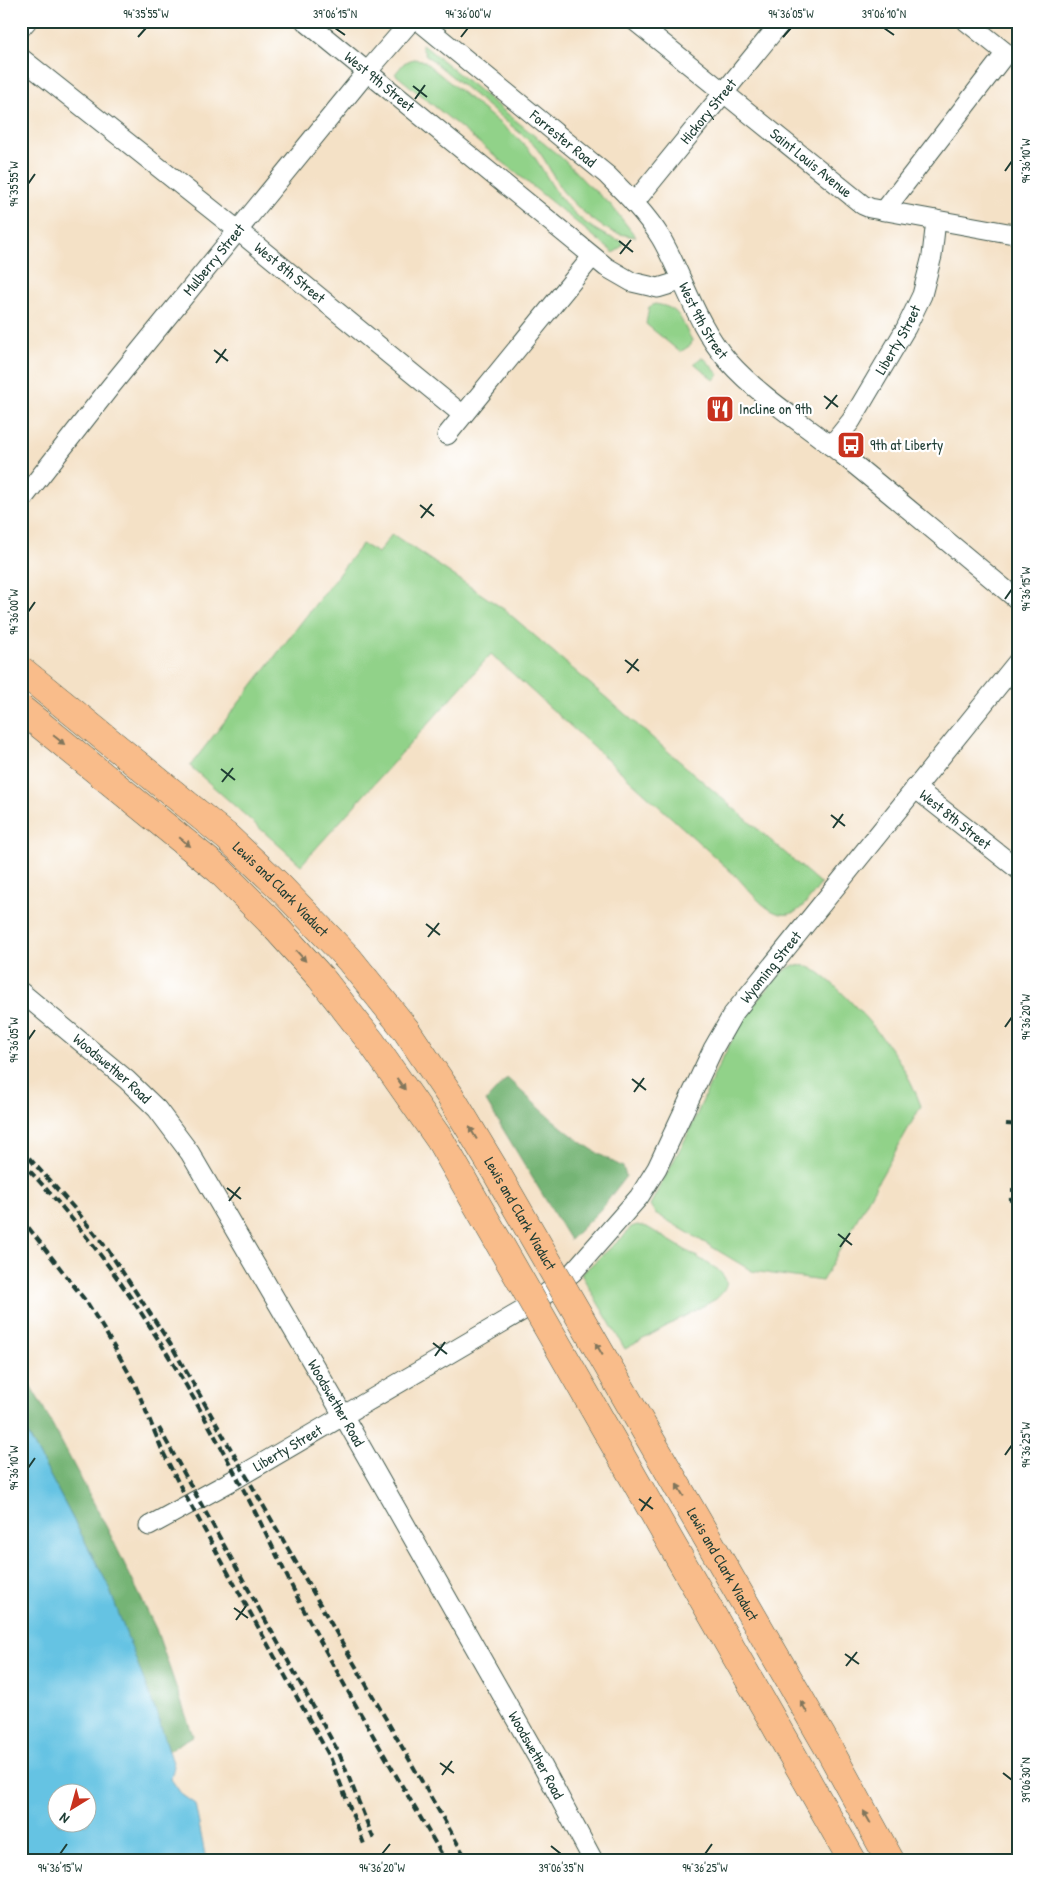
<svg xmlns="http://www.w3.org/2000/svg" width="1040" height="1881" viewBox="0 0 1040 1881" font-family="'Patrick Hand',sans-serif">
<style>
.green{fill:#91d289;stroke:#58885e}
.forest{fill:#74b475;stroke:#4a7854}
.water{fill:#65c3e3;stroke:#42808c;fill-rule:evenodd}
.lines{fill:none;stroke-linecap:round;stroke-linejoin:round}
.minor-casing{stroke:#3f564a;stroke-width:21}
.highway-casing{stroke:#3f564a;stroke-width:29}
.minor{stroke:#fff;stroke-width:19}
.highway{stroke:#f9bc8a;stroke-width:28}
.rail{stroke:#1f3d34;stroke-width:4;stroke-dasharray:8 4;stroke-linecap:butt}
.highway-bridge-casing{stroke:#3f564a;stroke-width:29;stroke-linecap:butt}
.highway-bridge{stroke:#f9bc8a;stroke-width:28}
.oneway{fill:#81765b}
.ticks{fill:none;stroke:#1f3d34;stroke-width:2}
.labels{text-anchor:middle;stroke-width:4.5;stroke-linejoin:round;paint-order:stroke}
.street-label{font-size:15px;fill:#1f3d34;stroke:#fff}
.poi-label{font-size:15px;fill:#1f3d34;stroke:#fff;text-anchor:start}
.neatline{fill:none;stroke:#1f3d34;stroke-width:2}
.ticks-label{font-size:12px;text-anchor:middle;fill:#1f3d34}
</style>
<rect width="100%" height="100%" fill="#fff"/>
<filter id="ink" filterUnits="userSpaceOnUse"><feTurbulence type="fractalNoise" baseFrequency=".02" numOctaves="2"/><feDisplacementMap in="SourceGraphic" scale="10" xChannelSelector="R" yChannelSelector="G"/><feConvolveMatrix kernelMatrix="1 2 1 2 8 2 1 2 1" color-interpolation-filters="sRGB"/></filter>
<filter id="wash" filterUnits="userSpaceOnUse"><feTurbulence type="fractalNoise" baseFrequency=".0096" numOctaves="4" result="noise"/><feDisplacementMap in="SourceGraphic" scale="20" xChannelSelector="R" yChannelSelector="G"/><feGaussianBlur stdDeviation="1.12" result="paint"/><feColorMatrix in="noise" values="0 0 0 0 0 0 0 0 0 0 0 0 0 0 0 0 0 1.4 0 .05"/><feComposite in="paint" operator="in"/></filter>
<g filter="url(#wash)">
<rect width="100%" height="100%" fill="#f4e1c6"/>
<g class="green">
<path d="M 422,44 L 563,159 L 586,183 L 611,205 L 636,237 C 629,236 618,234 611,231 C 595,224 571,202 561,189 C 551,173 545,157 532,143 L 426,55 L 422,48 Z"/>
<path d="M 413,59 L 422,60 L 426,63 L 519,139 C 536,155 543,172 555,190 C 570,213 596,235 622,241 L 623,245 L 614,253 L 395,74 L 404,63 Z"/>
<path d="M 655,304 C 682,308 679,319 692,340 L 691,345 L 680,352 L 646,324 L 649,307 Z"/>
<polygon points="701,358 705,359 719,375 714,380 694,363"/>
<path d="M 392,534 L 505,610 L 821,884 C 815,891 810,899 803,906 C 778,931 753,894 737,877 L 491,654 L 301,865 L 190,766 L 362,544 L 378,553 Z"/>
<path d="M 794,965 C 799,966 805,965 809,967 C 832,976 886,1039 899,1061 C 908,1075 915,1090 921,1106 L 822,1281 L 752,1271 L 655,1213 L 650,1205 L 688,1134 L 716,1071 L 745,1015 L 782,972 Z"/>
<path d="M 637,1225 L 647,1227 L 717,1269 C 730,1281 729,1287 716,1299 L 625,1349 L 581,1274 L 624,1236 L 631,1227 Z"/>
</g>
<g class="forest">
<path d="M 507,1078 C 545,1113 576,1144 623,1167 L 626,1176 L 602,1208 L 570,1240 L 486,1101 Z"/>
<polygon points="21,1370 43,1407 108,1530 156,1629 193,1736 169,1750 107,1583 21,1421"/>
</g>
<path class="water" d="M 21,1421 L 107,1583 L 159,1720 L 174,1766 L 171,1779 L 182,1795 L 195,1804 L 206,1860 L 21,1860 ZM 58,1794 L 88,1794 L 88,1824 L 58,1824 Z"/>
</g>
<g filter="url(#ink)">
<g class="lines">
<defs>
<g id="minor">
<path id="s1" d="M 305,21 L 606,267 L 632,282 L 658,288 L 681,281"/>
<path id="s2" d="M 419,21 L 607,175 C 626,194 647,215 661,238 C 684,278 696,325 728,361 C 761,398 806,425 844,456 C 903,504 961,553 1019,601"/>
<path id="s3" d="M 635,21 L 863,205 L 870,208 L 1019,235"/>
<polyline points="21,28 27,21"/>
<path id="s4" d="M 21,58 L 230,224 L 463,415"/>
<path id="s5" d="M 634,203 L 782,21"/>
<polyline points="884,211 1006,53 966,21"/>
<polyline points="447,435 592,257"/>
<path id="s6" d="M 831,446 L 851,421 L 906,328 L 922,295 L 932,256 L 936,220"/>
<path id="s7" d="M 21,501 L 111,386 L 367,72 L 411,21"/>
<path id="s8" d="M 915,788 L 1019,870"/>
<path id="s9" d="M 21,992 L 127,1080 L 157,1109 L 190,1153 L 343,1415 L 543,1767 L 593,1860"/>
<path id="s10" d="M 149,1526 L 237,1478 L 532,1305 L 573,1272 L 639,1197 L 657,1168 L 713,1049 L 733,1014 L 1019,660"/>
</g>
<g id="highway">
<polyline points="829,1749 890,1860"/>
<polyline points="805,1777 852,1860"/>
</g>
</defs>
<use href="#minor" class="minor-casing"/>
<use href="#highway" class="highway-casing"/>
<use href="#minor" class="minor"/>
<use href="#highway" class="highway"/>
<g class="rail">
<polyline points="1006,1124 1019,1125"/>
<polyline points="21,1149 75,1209 108,1250 171,1345 467,1860"/>
<path d="M 21,1162 C 118,1261 189,1384 252,1506 C 272,1544 289,1582 309,1620 C 352,1701 399,1780 445,1860"/>
<polyline points="1011,1190 1019,1190"/>
<polyline points="1009,1200 1019,1199"/>
<polyline points="21,1218 88,1304 106,1333 134,1382 162,1450 178,1482 330,1757 364,1844"/>
<polyline points="159,1428 339,1753 374,1840"/>
</g>
<defs>
<g id="highway-bridge">
<path id="s11" d="M 21,670 L 227,837 L 277,884 L 349,959 L 406,1030 L 449,1094 L 496,1172 L 829,1749"/>
<polyline points="21,709 219,870 269,920 321,978 372,1043 440,1140 805,1777"/>
</g>
</defs>
<use href="#highway-bridge" class="highway-bridge-casing"/>
<use href="#highway-bridge" class="highway-bridge"/>
</g>
<defs><path id="oneway-solid" d="M-6-.8H1V-3.2L6.5 0L1 3.2V.8H-6Z" transform="scale(1.25)"/></defs>
<g class="oneway">
<use href="#oneway-solid" transform="translate(59 740) rotate(39)"/>
<use href="#oneway-solid" transform="translate(185 842) rotate(39)"/>
<use href="#oneway-solid" transform="translate(301 956) rotate(48)"/>
<use href="#oneway-solid" transform="translate(401 1084) rotate(54)"/>
<use href="#oneway-solid" transform="translate(473 1133) rotate(-121)"/>
<use href="#oneway-solid" transform="translate(599 1349) rotate(-120)"/>
<use href="#oneway-solid" transform="translate(680 1490) rotate(-120)"/>
<use href="#oneway-solid" transform="translate(804 1707) rotate(-120)"/>
<use href="#oneway-solid" transform="translate(867 1817) rotate(-119)"/>
</g>
</g>
<path class="ticks" d="M 335,28 L 345,35M 884,28 L 894,35M 138,37 L 146,28M 461,37 L 468,28M 783,37 L 791,28M 413,86 L 427,97M 415,99 L 425,85M 1005,171 L 1012,161M 28,184 L 35,174M 619,241 L 633,252M 620,254 L 631,240M 214,350 L 228,361M 216,363 L 226,349M 824,396 L 838,407M 826,409 L 837,395M 420,505 L 434,516M 421,518 L 432,504M 1005,599 L 1012,589M 28,612 L 35,602M 625,660 L 639,671M 627,673 L 638,659M 221,769 L 235,780M 222,782 L 233,768M 831,815 L 845,826M 833,828 L 843,814M 426,924 L 440,935M 428,937 L 439,923M 1005,1027 L 1012,1017M 28,1040 L 35,1030M 632,1079 L 646,1090M 634,1092 L 644,1078M 227,1188 L 241,1199M 229,1201 L 240,1187M 838,1234 L 852,1245M 840,1247 L 850,1233M 433,1343 L 447,1354M 435,1356 L 445,1342M 1005,1455 L 1012,1445M 28,1468 L 35,1458M 639,1499 L 653,1509M 641,1511 L 651,1497M 234,1608 L 248,1618M 236,1620 L 246,1606M 845,1654 L 859,1664M 846,1666 L 857,1652M 440,1763 L 454,1773M 1003,1773 L 1012,1780M 442,1775 L 452,1761M 551,1846 L 561,1854M 60,1854 L 67,1844M 382,1854 L 390,1844M 705,1854 L 712,1844"/>
<defs>
<symbol id="restaurant-square" viewBox="-11 -11 22 22"><rect x="-9" y="-9" width="18" height="18" rx="4" fill="#c8321e" stroke="#fff"/><path d="M-5-6h1v4h1v-4h1v4h1v-4h1v5L-1.5 .5V6h-2V.5L-5-1ZM5-6V6H3V1.5H1.5Q1.5-4 5-6Z" fill="#fff"/></symbol>
<symbol id="bus-square" viewBox="-11 -11 22 22"><rect x="-9" y="-9" width="18" height="18" rx="4" fill="#c8321e" stroke="#fff"/><path d="M-5-6H5V4H4V6H2V4H-2V6H-4V4H-5ZM-3.5-4V0h7V-4ZM-3.5 1.2v1.5H-2V1.2ZM2 1.2v1.5H3.5V1.2Z" fill="#fff"/></symbol>
</defs>
<g fill-rule="evenodd">
<use href="#restaurant-square" x="704" y="393" width="32" height="32"/>
<use href="#bus-square" x="835" y="429" width="32" height="32"/>
</g>
<g class="labels">
<g class="street-label">
<text dy="5" stroke="none"><textPath href="#s1" startOffset="96">West 9th Street</textPath></text>
<text dy="5" stroke="none"><textPath href="#s5" startOffset="118">Hickory Street</textPath></text>
<text dy="5" stroke="none"><textPath href="#s2" startOffset="186">Forrester Road</textPath></text>
<text dy="5" stroke="none"><textPath href="#s3" startOffset="226">Saint Louis Avenue</textPath></text>
<text dy="5" stroke="none"><textPath href="#s7" startOffset="309">Mulberry Street</textPath></text>
<text dy="5" stroke="none"><textPath href="#s4" startOffset="344">West 8th Street</textPath></text>
<text dy="5" stroke="none"><textPath href="#s2" startOffset="419">West 9th Street</textPath></text>
<text dy="5" stroke="none"><textPath href="#s6" startOffset="126">Liberty Street</textPath></text>
<text dy="5" stroke="none"><textPath href="#s8" startOffset="51">West 8th Street</textPath></text>
<text dy="5" stroke="none"><textPath href="#s11" startOffset="340">Lewis and Clark Viaduct</textPath></text>
<text dy="5" stroke="none"><textPath href="#s10" startOffset="861">Wyoming Street</textPath></text>
<text dy="5" stroke="none"><textPath href="#s9" startOffset="119">Woodswether Road</textPath></text>
<text dy="5" stroke="none"><textPath href="#s11" startOffset="745">Lewis and Clark Viaduct</textPath></text>
<text dy="5" stroke="none"><textPath href="#s9" startOffset="524">Woodswether Road</textPath></text>
<text dy="5" stroke="none"><textPath href="#s10" startOffset="159">Liberty Street</textPath></text>
<text dy="5" stroke="none"><textPath href="#s11" startOffset="1150">Lewis and Clark Viaduct</textPath></text>
<text dy="5" stroke="none"><textPath href="#s9" startOffset="929">Woodswether Road</textPath></text>
</g>
<g class="poi-label">
<text x="739" y="414">Incline on 9th</text>
<text x="870" y="450">9th at Liberty</text>
</g>
</g>
<rect width="1040" height="1881" fill="none" stroke="#fff" stroke-width="55"/>
<g transform="translate(72 1808) rotate(217)"><circle r="24" fill="#ffffff" stroke="#a5b1ae"/>
<path d="M0-4L9 19L0 12L-9 19Z" fill="#c8321e"/>
<text y="-8" font-size="14" font-weight="bold" text-anchor="middle" fill="#1f3d34">N</text>
</g>
<rect x="28" y="28" width="984" height="1826" class="neatline"/>
<g class="ticks-label">
<text x="146" y="18">94°35'55"W</text>
<text x="335" y="18">39°06'15"N</text>
<text x="468" y="18">94°36'00"W</text>
<text x="791" y="18">94°36'05"W</text>
<text x="884" y="18">39°06'10"N</text>
<text transform="translate(1026 161) rotate(-90)" y="4">94°36'10"W</text>
<text transform="translate(14 184) rotate(-90)" y="4">94°35'55"W</text>
<text transform="translate(1026 589) rotate(-90)" y="4">94°36'15"W</text>
<text transform="translate(14 612) rotate(-90)" y="4">94°36'00"W</text>
<text transform="translate(1026 1017) rotate(-90)" y="4">94°36'20"W</text>
<text transform="translate(14 1040) rotate(-90)" y="4">94°36'05"W</text>
<text transform="translate(1026 1445) rotate(-90)" y="4">94°36'25"W</text>
<text transform="translate(14 1468) rotate(-90)" y="4">94°36'10"W</text>
<text transform="translate(1026 1780) rotate(-90)" y="4">39°06'30"N</text>
<text x="60" y="1872">94°36'15"W</text>
<text x="382" y="1872">94°36'20"W</text>
<text x="561" y="1872">39°06'35"N</text>
<text x="705" y="1872">94°36'25"W</text>
</g>
</svg>
